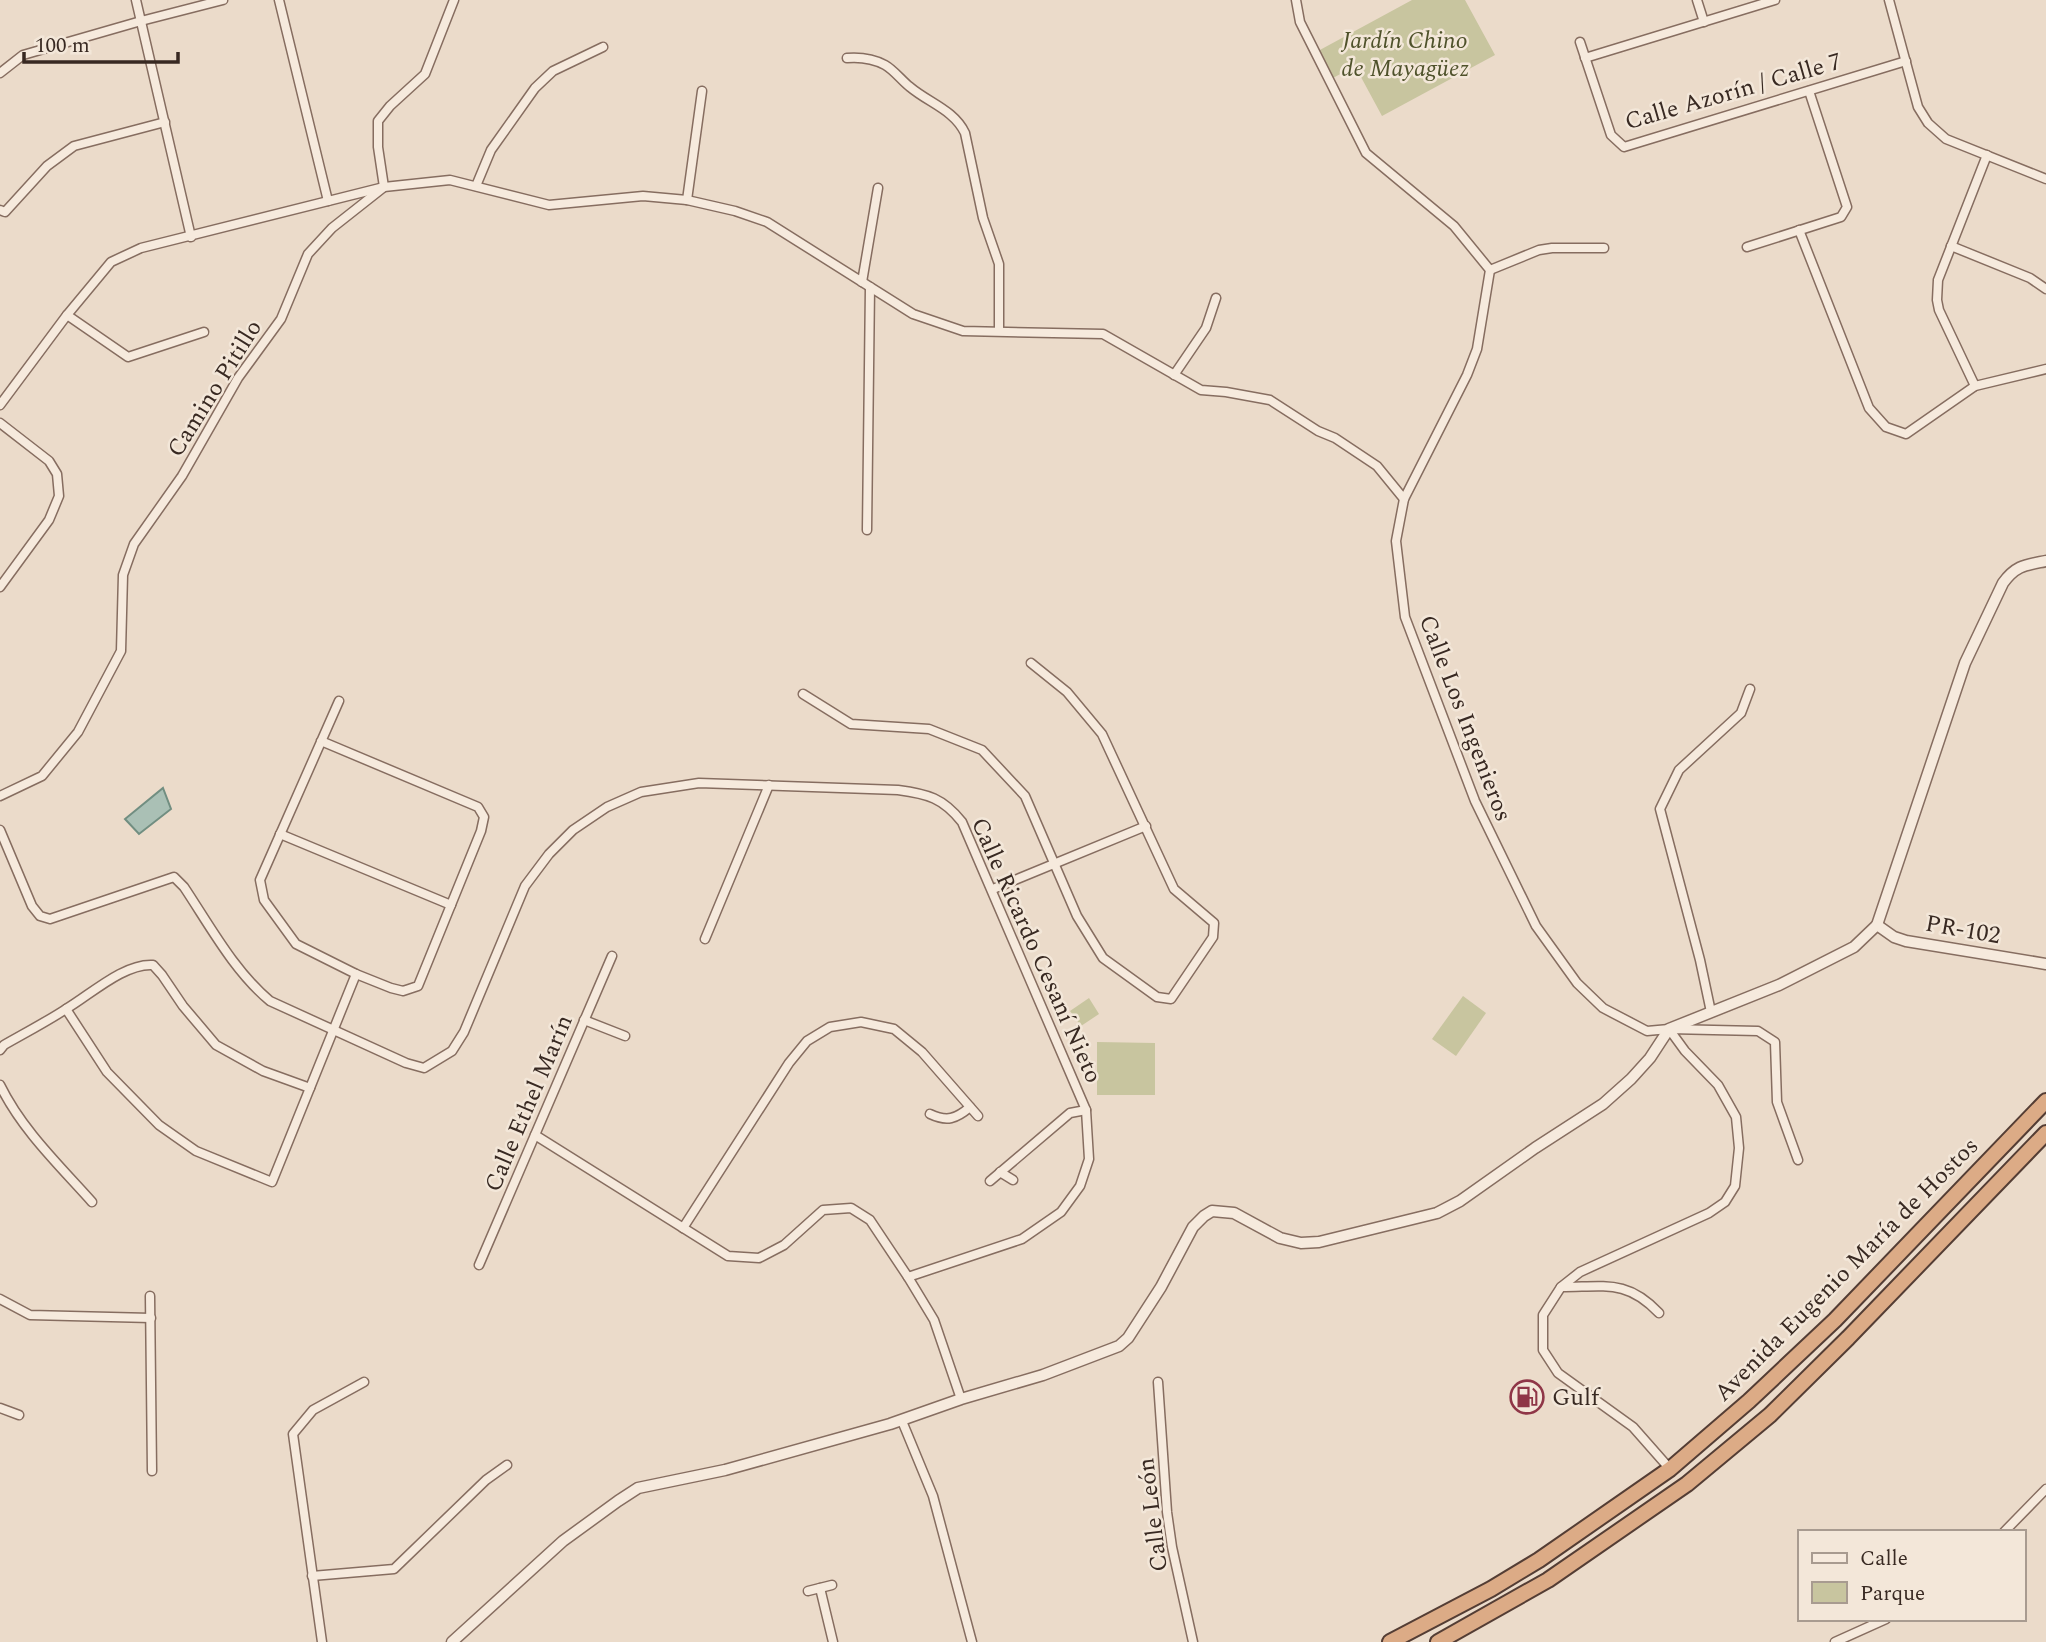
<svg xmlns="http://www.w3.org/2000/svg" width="2046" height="1642" viewBox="0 0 2046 1642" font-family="Spectral,serif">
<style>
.green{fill:#c8c59f}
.water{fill:#aac0b5;stroke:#718e81;stroke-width:2}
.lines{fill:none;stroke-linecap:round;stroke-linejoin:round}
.minor-casing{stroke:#866d60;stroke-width:11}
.tertiary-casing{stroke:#866d60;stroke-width:13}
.trunk-casing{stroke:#543d34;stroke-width:18}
.minor{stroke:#f6eadd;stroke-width:8}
.tertiary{stroke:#f6eadd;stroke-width:10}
.trunk{stroke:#dcab86;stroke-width:14}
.labels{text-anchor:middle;stroke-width:5;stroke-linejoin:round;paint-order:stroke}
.park-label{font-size:24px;font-style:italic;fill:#4f522b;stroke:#f3e7d9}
.street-label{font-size:24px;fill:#382922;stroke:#f3e7d9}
.poi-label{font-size:24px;fill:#382922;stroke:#f3e7d9;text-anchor:start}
</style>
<rect width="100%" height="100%" fill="#ebdbca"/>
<g class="green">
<polygon points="1412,0 1465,0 1495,55 1382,116 1355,66 1333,78 1318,51"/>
<polygon points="1463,996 1486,1013 1456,1056 1432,1039"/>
<polygon points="1089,998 1099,1014 1081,1026 1070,1011"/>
<polygon points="1097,1042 1155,1043 1155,1095 1097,1095"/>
</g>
<polygon class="water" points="163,788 171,809 139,834 125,819"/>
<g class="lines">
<defs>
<g id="minor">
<polyline points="136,0 191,237"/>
<polyline points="279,0 328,201"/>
<polyline points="1296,0 1300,22 1366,153 1454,226 1490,270 1477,349 1467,375 1404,499 1396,541 1405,617 1475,801 1536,926 1577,983 1603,1008 1647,1031 1669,1029 1758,1031 1775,1042 1777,1102 1798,1160"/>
<polyline points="1697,0 1704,22"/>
<polyline points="1889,0 1918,107 1928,123 1946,139 2046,179"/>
<polyline points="1580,42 1611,135 1624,147 1906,61"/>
<path d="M 847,58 C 860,57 874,59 885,65 C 894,70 902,81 910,87 C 929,103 954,110 965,133 L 983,218 L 999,264 L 999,331"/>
<polyline points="1585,58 1775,0"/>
<polyline points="0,73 23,55 141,21 223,0"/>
<polyline points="476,186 491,150 535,88 553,71 603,47"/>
<polyline points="687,200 702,91"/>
<polyline points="0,210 5,212 47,166 74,146 165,122"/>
<polyline points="1799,230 1869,408 1886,427 1906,434 1975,386 2046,369"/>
<polyline points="1951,246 2030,278 2046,289"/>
<polyline points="1747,247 1841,217 1847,207 1809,91"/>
<polyline points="1490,270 1539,250 1552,248 1604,248"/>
<polyline points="862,282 878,188"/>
<polyline points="67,315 128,357 204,332"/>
<polyline points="1174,375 1206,328 1216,298"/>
<polyline points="1975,386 1939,310 1937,300 1938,280 1987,155"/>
<polyline points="0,405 67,315 111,262 141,248 384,187 450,180 549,205 643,196 687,200 735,211 767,222 913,314 963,331 1103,334 1201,390 1226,392 1270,400 1318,431 1335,438 1377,466 1404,499"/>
<polyline points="0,423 49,461 57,474 59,496 49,520 0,587"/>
<polyline points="867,530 870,287"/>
<polyline points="803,694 851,724 929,729 982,750 1025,796 1077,916 1103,958 1157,997 1171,999 1213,937 1214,923 1174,889 1102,734 1067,692 1031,663"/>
<polyline points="321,741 478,807 484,817 481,831 418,986 403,991 391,988 356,974 296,944 264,900 260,880 339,701"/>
<polyline points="0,796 42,776 78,732 121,651 123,575 134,544 182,476 238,378 281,319 308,254 332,228 384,187 378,147 378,121 390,106 425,74 454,0"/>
<path d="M 0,830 L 32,906 L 40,916 L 50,919 L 174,877 L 184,887 C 210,926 234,971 270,1001 L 406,1063 L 424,1068 L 452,1051 L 464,1032 L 525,886 L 549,854 L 573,830 L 607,807 L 641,792 L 699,783 L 898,790 C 928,794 943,798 962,822 L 1086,1110 L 1089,1159 L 1080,1186 L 1061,1212 L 1022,1239 L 908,1277"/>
<polyline points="280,834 451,905"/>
<polyline points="993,889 1146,826"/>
<polyline points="705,939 769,785"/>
<polyline points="66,1009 107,1072 159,1125 196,1151 272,1182 356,974"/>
<polyline points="1711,1012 1700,960 1660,809 1679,770 1741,713 1750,689"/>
<polyline points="584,1020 625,1036"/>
<path d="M 0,1050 L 4,1045 C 25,1033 46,1022 66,1009 C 90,995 124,963 153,965 L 162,975 L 183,1006 L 216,1045 L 263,1071 L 310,1088"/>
<path d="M 0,1085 C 22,1130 59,1165 92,1202"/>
<path d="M 930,1114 C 947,1122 956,1119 970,1107"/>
<polyline points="535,1135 728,1256 759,1258 784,1245 823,1210 851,1208 870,1220 908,1277 934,1320 961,1399"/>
<polyline points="1000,1172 1013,1180"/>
<polyline points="990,1181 1070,1113 1086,1110"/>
<polyline points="683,1228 789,1063 807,1041 830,1027 861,1022 894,1029 922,1052 978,1116"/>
<polyline points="479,1265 612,956"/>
<polyline points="1561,1287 1580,1272 1709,1213 1725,1202 1735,1186 1739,1148 1736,1117 1718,1085 1685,1051 1669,1029"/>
<polyline points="150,1296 152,1471"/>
<polyline points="0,1299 30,1315 151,1318"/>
<path d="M 1659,1313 C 1627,1279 1605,1287 1561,1287 L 1543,1315 L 1543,1350 L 1558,1373 L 1633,1427 L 1670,1469"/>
<polyline points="1158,1382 1167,1512 1172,1547 1193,1642"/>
<polyline points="0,1408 19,1415"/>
<polyline points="902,1421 933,1496 972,1642"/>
<polyline points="2004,1532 2046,1489"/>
<polyline points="312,1576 394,1569 486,1480 507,1465"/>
<polyline points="820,1588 833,1642"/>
<polyline points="808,1591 832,1585"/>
<polyline points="322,1642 293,1434 313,1410 364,1382"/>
<polyline points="1835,1642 1886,1619"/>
</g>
<g id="tertiary">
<polyline points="1877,925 1894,937 1906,941 2046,964"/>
<path d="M 452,1642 L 563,1541 L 618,1501 L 638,1488 L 725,1470 L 890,1424 L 961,1399 L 1043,1375 L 1119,1346 L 1128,1338 L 1161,1287 L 1193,1227 L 1204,1216 L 1212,1211 L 1234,1213 L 1280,1238 L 1301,1243 L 1319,1242 L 1437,1213 L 1460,1201 L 1535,1148 L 1603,1104 L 1631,1079 L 1650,1058 L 1669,1029 L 1779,985 L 1854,947 L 1877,925 L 1965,663 L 2003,583 C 2016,565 2026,565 2046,561"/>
</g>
<g id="trunk">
<polyline points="1390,1642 1491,1589 1539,1560 1670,1469 1749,1401 1835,1320 2046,1101"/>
<polyline points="1438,1642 1548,1580 1687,1484 1770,1415 1848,1338 2046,1133"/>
</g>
</defs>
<use href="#minor" class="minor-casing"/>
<use href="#tertiary" class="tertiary-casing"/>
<use href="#trunk" class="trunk-casing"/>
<use href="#minor" class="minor"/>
<use href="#tertiary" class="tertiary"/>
<use href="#trunk" class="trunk"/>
</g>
<defs>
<symbol id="fuel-ring" viewBox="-11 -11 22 22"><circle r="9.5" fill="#f3e7d9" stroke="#8f3647" stroke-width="1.5"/><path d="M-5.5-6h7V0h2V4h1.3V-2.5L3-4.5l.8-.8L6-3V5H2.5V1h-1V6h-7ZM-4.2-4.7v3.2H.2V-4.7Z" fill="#8f3647"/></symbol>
</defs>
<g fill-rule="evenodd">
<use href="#fuel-ring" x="1508" y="1378" width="38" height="38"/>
</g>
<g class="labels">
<g class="park-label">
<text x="1405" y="48">Jardín Chino<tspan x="1405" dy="28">de Mayagüez</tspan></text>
</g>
<g class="street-label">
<text transform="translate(1733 91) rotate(-16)" y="8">Calle Azorín / Calle 7</text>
<text transform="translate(214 388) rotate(-58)" y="8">Camino Pitillo</text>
<text transform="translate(1466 718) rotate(69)" y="8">Calle Los Ingenieros</text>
<text transform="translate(1963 929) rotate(10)" y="8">PR-102</text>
<text transform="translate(1037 950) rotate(66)" y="8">Calle Ricardo Cesaní Nieto</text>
<text transform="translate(528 1103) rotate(-67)" y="8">Calle Ethel Marín</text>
<text transform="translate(1846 1269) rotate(-45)" y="8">Avenida Eugenio María de Hostos</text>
<text transform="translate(1152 1515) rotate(-97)" y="8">Calle León</text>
</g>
<g class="poi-label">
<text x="1552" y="1405">Gulf</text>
</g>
</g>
<rect x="1798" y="1530" width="228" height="91" fill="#f3e7d9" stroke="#a89b90" stroke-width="2"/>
<rect x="1812" y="1553" width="35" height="10" fill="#f6eadd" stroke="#a89b90" stroke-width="2"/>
<text x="1860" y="1565" font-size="21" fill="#382922">Calle</text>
<rect x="1812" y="1582" width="35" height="21" fill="#c8c59f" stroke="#a89b90" stroke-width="2"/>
<text x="1860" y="1600" font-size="21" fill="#382922">Parque</text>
<path d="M24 52v10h154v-10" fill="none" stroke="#382922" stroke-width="3.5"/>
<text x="35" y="52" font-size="21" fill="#382922" stroke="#f3e7d9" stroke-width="5" paint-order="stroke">100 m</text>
</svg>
